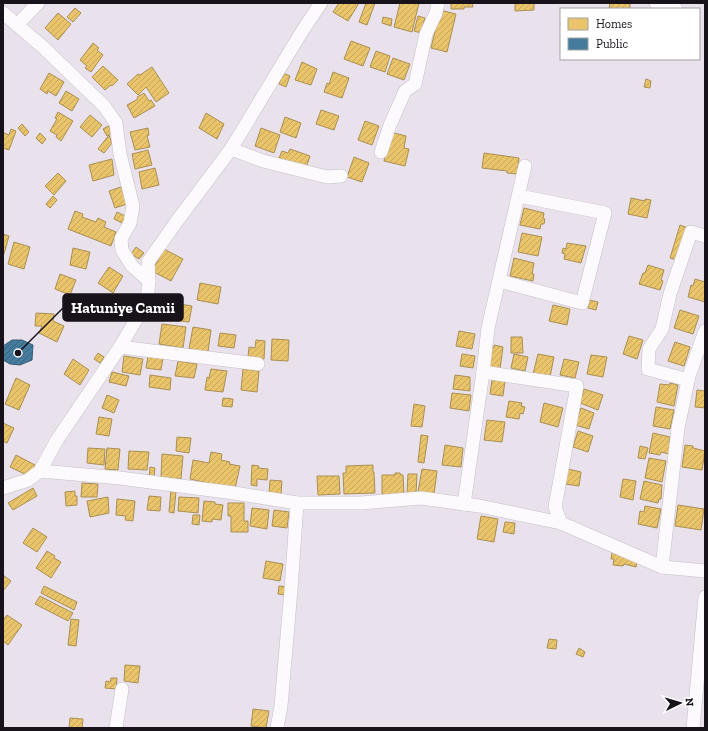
<svg xmlns="http://www.w3.org/2000/svg" width="708" height="731" viewBox="0 0 708 731" font-family="'Zilla Slab',serif">
<style>
.homes{fill:url(#homes-hatch);stroke:#aa8f52}
.public{fill:url(#public-hatch);stroke:#385c76}
.lines{fill:none;stroke-linecap:round;stroke-linejoin:round}
.minor-casing{stroke:#c5bfc8;stroke-width:14}
.minor{stroke:#fcfafc;stroke-width:13}
.leader{fill:none;stroke:#18131b;stroke-width:1.5}
.callout-dot{fill:#18131b;stroke:#fff;stroke-width:1.5}
.callout{fill:#18131b;stroke:#18131b;stroke-width:1.5}
.callout-label{font-size:15px;text-anchor:middle;font-weight:bold;fill:#fff}
</style>
<defs>
<pattern id="homes-hatch" width="6" height="6" patternUnits="userSpaceOnUse"><rect width="6" height="6" fill="#e9c46a"/><path d="M-1 1l2-2M0 6l6-6M5 7l2-2" fill="none" stroke="#c7a85b"/></pattern>
<pattern id="public-hatch" width="6" height="6" patternUnits="userSpaceOnUse"><rect width="6" height="6" fill="#457b9d"/><path d="M-1 1l2-2M0 6l6-6M5 7l2-2" fill="none" stroke="#39647f"/></pattern>
</defs>
<rect width="100%" height="100%" fill="#e9e1ec"/>
<g class="homes">
<polygon points="339,3 359,3 348,21 333,12"/>
<polygon points="366,3 375,3 367,25 359,22"/>
<polygon points="400,3 419,3 412,32 394,27"/>
<polygon points="451,3 472,3 473,7 464,7 464,9 451,9"/>
<polygon points="515,3 534,3 534,10 515,11"/>
<polygon points="610,3 626,3 630,4 630,9 609,9"/>
<polygon points="75,8 81,13 73,22 67,17"/>
<polygon points="440,10 456,14 447,52 431,48"/>
<polygon points="58,13 71,24 58,40 45,28"/>
<polygon points="418,16 425,18 421,33 414,31"/>
<polygon points="383,17 392,19 391,26 382,23"/>
<polygon points="351,41 370,48 363,66 344,59"/>
<polygon points="93,43 99,48 97,50 103,55 91,72 85,68 87,66 80,60"/>
<polygon points="376,51 390,56 385,72 370,67"/>
<polygon points="393,58 410,64 404,80 387,74"/>
<polygon points="302,62 317,69 311,85 295,80"/>
<polygon points="103,66 118,80 112,86 111,85 105,90 92,77"/>
<polygon points="152,67 169,93 156,102 146,87 138,95 127,84 138,74 140,75"/>
<polygon points="333,72 349,78 342,98 324,92 327,83 329,84"/>
<polygon points="49,73 64,82 56,96 48,91 47,94 40,89"/>
<polygon points="283,73 290,76 286,87 279,84"/>
<polygon points="646,79 651,81 650,88 644,87"/>
<polygon points="66,91 79,99 72,111 59,103"/>
<polygon points="144,93 149,101 151,100 155,106 134,118 127,105 138,99 137,97"/>
<polygon points="321,110 339,116 334,130 316,124"/>
<polygon points="58,112 73,121 61,141 56,137 57,135 50,131 57,119 55,118"/>
<polygon points="206,113 224,124 217,139 199,128"/>
<polygon points="90,115 102,125 92,137 80,127"/>
<polygon points="285,117 301,123 296,138 280,132"/>
<polygon points="365,121 379,126 372,145 358,140"/>
<polygon points="22,124 29,132 25,136 18,128"/>
<polygon points="108,126 112,132 107,136 103,129"/>
<polygon points="148,128 149,135 147,136 150,147 135,150 130,132"/>
<polygon points="261,128 280,135 274,153 255,146"/>
<polygon points="11,129 16,131 9,150 3,148 3,136 4,133 9,135"/>
<polygon points="390,132 406,136 404,148 409,149 405,166 384,161"/>
<polygon points="40,133 46,139 42,144 36,138"/>
<polygon points="109,135 112,143 104,153 98,149"/>
<polygon points="290,149 310,156 306,168 279,158 282,151 288,153"/>
<polygon points="148,150 152,165 135,169 132,154"/>
<polygon points="484,153 519,158 517,174 507,173 507,171 482,168"/>
<polygon points="354,157 369,163 362,182 347,177"/>
<polygon points="112,159 114,175 93,181 89,165"/>
<polygon points="155,168 159,185 142,189 139,172"/>
<polygon points="58,173 66,181 54,195 45,186"/>
<polygon points="121,187 127,204 115,208 109,191"/>
<polygon points="53,196 57,200 50,208 46,204"/>
<polygon points="631,198 645,201 645,199 651,200 647,218 628,214"/>
<polygon points="524,208 544,213 543,218 545,219 544,224 541,224 540,229 520,225"/>
<polygon points="75,211 83,214 82,217 96,222 98,218 106,222 104,227 116,232 111,246 68,229"/>
<polygon points="117,212 127,217 124,224 114,219"/>
<polygon points="680,225 688,228 677,260 670,258"/>
<polygon points="522,233 542,237 538,256 518,252"/>
<polygon points="3,234 9,236 4,254 3,254"/>
<polygon points="14,242 30,247 24,269 8,264"/>
<polygon points="567,243 586,246 581,263 564,259 565,254 562,253 563,248 566,249"/>
<polygon points="136,247 144,253 139,259 131,254"/>
<polygon points="73,248 90,252 86,269 70,265"/>
<polygon points="164,249 183,259 171,281 152,271"/>
<polygon points="514,258 534,263 532,274 534,274 533,281 510,276"/>
<polygon points="648,265 664,270 661,280 663,281 660,290 639,284 643,273 645,273"/>
<polygon points="109,267 123,276 113,293 98,283"/>
<polygon points="60,274 76,280 70,295 55,289"/>
<polygon points="695,279 705,282 705,302 688,297 691,285 693,286"/>
<polygon points="200,283 221,287 218,304 197,300"/>
<polygon points="91,294 111,304 105,317 87,308 91,300 89,299"/>
<polygon points="589,300 598,302 596,310 588,308"/>
<polygon points="174,303 192,306 189,322 171,320"/>
<polygon points="553,305 570,309 567,325 549,321"/>
<polygon points="680,310 699,316 693,334 674,328"/>
<polygon points="36,313 54,314 53,321 64,326 57,342 39,333 42,326 35,326"/>
<polygon points="162,324 186,327 183,348 159,344"/>
<polygon points="193,327 211,330 208,352 189,349"/>
<polygon points="459,331 475,334 472,349 456,346"/>
<polygon points="220,333 236,335 234,348 218,346"/>
<polygon points="629,336 643,340 637,359 623,354"/>
<polygon points="511,337 522,337 523,353 511,353"/>
<polygon points="272,339 289,340 288,361 271,360"/>
<polygon points="256,340 265,341 264,359 248,357 249,347 255,348"/>
<polygon points="675,342 690,347 684,366 668,361"/>
<polygon points="494,345 503,347 500,369 486,367 489,348 494,348"/>
<polygon points="98,353 104,357 100,363 94,359"/>
<polygon points="462,354 475,356 473,368 460,366"/>
<polygon points="514,354 528,357 525,371 511,368"/>
<polygon points="538,354 554,357 550,377 533,374"/>
<polygon points="591,355 607,357 603,377 587,374"/>
<polygon points="124,356 143,359 140,375 122,372"/>
<polygon points="148,356 163,358 161,370 146,368"/>
<polygon points="73,359 89,370 80,385 64,374"/>
<polygon points="564,359 579,362 575,378 560,375"/>
<polygon points="178,361 197,364 194,378 175,376"/>
<polygon points="211,369 227,371 223,392 205,390 207,377 209,378"/>
<polygon points="243,369 259,371 257,392 241,390"/>
<polygon points="112,372 129,376 126,386 109,382"/>
<polygon points="150,375 171,378 170,390 149,387"/>
<polygon points="455,375 470,377 470,391 453,389"/>
<polygon points="16,378 30,385 19,410 5,404"/>
<polygon points="492,380 505,381 503,396 490,394"/>
<polygon points="670,383 678,385 674,406 657,402 660,384 669,385"/>
<polygon points="584,389 603,395 598,410 580,403"/>
<polygon points="697,390 705,391 705,408 695,407"/>
<polygon points="452,393 471,395 469,411 450,408"/>
<polygon points="107,395 119,400 114,413 102,408"/>
<polygon points="223,398 233,399 232,407 222,406"/>
<polygon points="509,401 522,403 521,406 525,407 523,414 520,413 519,419 506,417"/>
<polygon points="544,403 563,408 558,427 540,422"/>
<polygon points="414,404 425,406 422,427 411,426"/>
<polygon points="656,407 674,410 670,429 653,426"/>
<polygon points="581,408 594,413 589,429 575,425"/>
<polygon points="99,417 112,419 109,436 96,434"/>
<polygon points="487,420 505,422 502,442 484,440"/>
<polygon points="3,423 14,428 7,443 3,441"/>
<polygon points="578,431 593,436 588,452 573,447"/>
<polygon points="653,433 670,437 669,442 671,442 669,454 661,452 660,455 649,453"/>
<polygon points="421,435 428,436 424,463 418,462"/>
<polygon points="177,437 191,438 189,453 176,451"/>
<polygon points="445,445 463,448 461,467 442,465"/>
<polygon points="685,445 693,446 693,448 705,451 702,470 682,467"/>
<polygon points="640,446 648,448 645,459 638,458"/>
<polygon points="88,448 105,449 104,465 87,463"/>
<polygon points="107,448 120,449 118,470 105,469"/>
<polygon points="129,451 149,452 147,470 128,469"/>
<polygon points="211,452 222,454 221,460 230,462 229,464 240,466 235,489 190,479 193,460 209,463"/>
<polygon points="162,454 183,456 181,479 161,477"/>
<polygon points="16,455 35,465 29,476 10,467"/>
<polygon points="649,458 666,461 662,482 645,478"/>
<polygon points="252,465 259,466 258,468 268,469 267,480 257,479 257,486 251,485"/>
<polygon points="373,465 373,472 374,472 375,493 344,494 343,473 346,473 346,466"/>
<polygon points="150,467 155,468 154,477 149,477"/>
<polygon points="422,469 437,471 434,494 418,492"/>
<polygon points="568,469 581,472 579,486 565,484"/>
<polygon points="395,473 400,473 401,475 403,475 404,494 382,495 382,475 395,475"/>
<polygon points="408,474 417,474 416,494 407,494"/>
<polygon points="317,476 339,476 340,494 318,495"/>
<polygon points="623,479 636,481 633,500 620,497"/>
<polygon points="270,480 282,481 281,494 269,493"/>
<polygon points="644,481 662,485 661,499 659,499 658,503 640,499"/>
<polygon points="82,483 98,484 97,497 81,497"/>
<polygon points="33,488 37,496 13,510 8,503"/>
<polygon points="171,490 176,491 174,513 169,512"/>
<polygon points="75,491 75,496 77,496 77,505 66,506 65,492"/>
<polygon points="149,496 161,497 160,511 147,510"/>
<polygon points="108,497 109,513 90,517 87,501"/>
<polygon points="179,497 199,498 198,513 178,511"/>
<polygon points="117,499 135,501 133,521 125,520 126,516 116,515"/>
<polygon points="204,501 215,502 215,504 223,505 221,520 212,519 212,522 202,521"/>
<polygon points="228,503 244,503 244,521 248,521 248,532 231,532 231,516 228,516"/>
<polygon points="678,505 704,509 701,530 675,526"/>
<polygon points="645,506 661,509 657,528 638,524 640,511 644,512"/>
<polygon points="252,508 269,510 267,529 250,526"/>
<polygon points="274,510 289,512 287,528 272,526"/>
<polygon points="193,515 200,515 199,525 192,524"/>
<polygon points="481,516 498,519 494,542 477,539"/>
<polygon points="505,522 515,523 514,534 503,532"/>
<polygon points="33,528 47,537 37,552 23,543"/>
<polygon points="613,547 638,558 636,567 624,564 623,566 613,565 614,559 611,559"/>
<polygon points="47,551 55,556 54,558 61,562 51,578 36,568"/>
<polygon points="266,561 283,564 280,581 263,578"/>
<polygon points="3,575 11,581 3,591"/>
<polygon points="44,586 77,602 74,610 41,593"/>
<polygon points="279,586 287,587 285,595 278,594"/>
<polygon points="40,596 73,613 68,621 35,604"/>
<polygon points="7,615 22,625 8,645 3,641 3,620"/>
<polygon points="71,619 79,620 76,646 68,645"/>
<polygon points="549,639 557,640 556,649 547,648"/>
<polygon points="579,648 585,652 583,657 576,654"/>
<polygon points="125,665 140,666 138,683 124,681"/>
<polygon points="111,678 117,678 116,689 105,688 106,681 110,682"/>
<polygon points="253,709 269,711 266,728 251,726"/>
<polygon points="70,718 83,719 82,728 69,728"/>
</g>
<polygon class="public" points="12,340 22,340 33,345 32,360 20,365 10,364 3,360 3,346"/>
<g class="lines">
<defs>
<g id="minor">
<polyline points="656,3 676,9"/>
<polyline points="3,13 43,47 104,106 116,123 120,154 133,206 130,223 121,239 122,250 132,266 149,281"/>
<polyline points="17,25 38,3"/>
<polyline points="231,149 263,161 327,177 341,176"/>
<polyline points="381,152 390,125 405,91 415,84 426,34 436,13 438,3"/>
<polyline points="500,281 582,303 605,213 519,196"/>
<polyline points="120,347 258,364"/>
<polyline points="483,372 577,386 555,507 561,523"/>
<polyline points="688,380 648,369 649,349 662,329 670,294 691,232 705,236"/>
<polyline points="40,471 120,478 234,493 297,503 361,503 421,498 479,506 561,523 662,567 705,571"/>
<polyline points="3,488 28,480 40,471 57,440 120,347 147,301 149,281 148,262 177,221 231,149 301,33 321,3"/>
<polyline points="464,504 483,372 488,328 525,166"/>
<polyline points="662,567 678,428 689,376 705,331"/>
<polyline points="116,728 122,689"/>
<polyline points="277,728 281,706 291,590 297,503"/>
<polyline points="693,728 705,597"/>
</g>
</defs>
<use href="#minor" class="minor-casing"/>
<use href="#minor" class="minor"/>
</g>
<path class="leader" d="M18 353L63 308"/>
<circle class="callout-dot" cx="18" cy="353" r="4"/>
<rect class="callout" x="63" y="294" width="120" height="27" rx="4"/>
<g class="callout-label">
<text x="123" y="313">Hatuniye Camii</text>
</g>
<rect width="708" height="731" fill="none" stroke="#18131b" stroke-width="8"/>
<rect x="560" y="8" width="140" height="52" fill="#ffffff" stroke="#a3a1a4"/>
<rect x="568" y="18" width="20" height="12" fill="#e9c46a" stroke="#a3a1a4"/>
<text x="596" y="28" font-size="12" fill="#18131b">Homes</text>
<rect x="568" y="38" width="20" height="12" fill="#457b9d" stroke="#a3a1a4"/>
<text x="596" y="48" font-size="12" fill="#18131b">Public</text>
<g transform="translate(680 703) rotate(85)" stroke="#ffffff" stroke-width="3" paint-order="stroke">
<path d="M0-3L7 15L0 10L-7 15Z" fill="#18131b"/>
<text y="-6" font-size="11" font-weight="bold" text-anchor="middle" fill="#18131b">N</text>
</g>
</svg>
